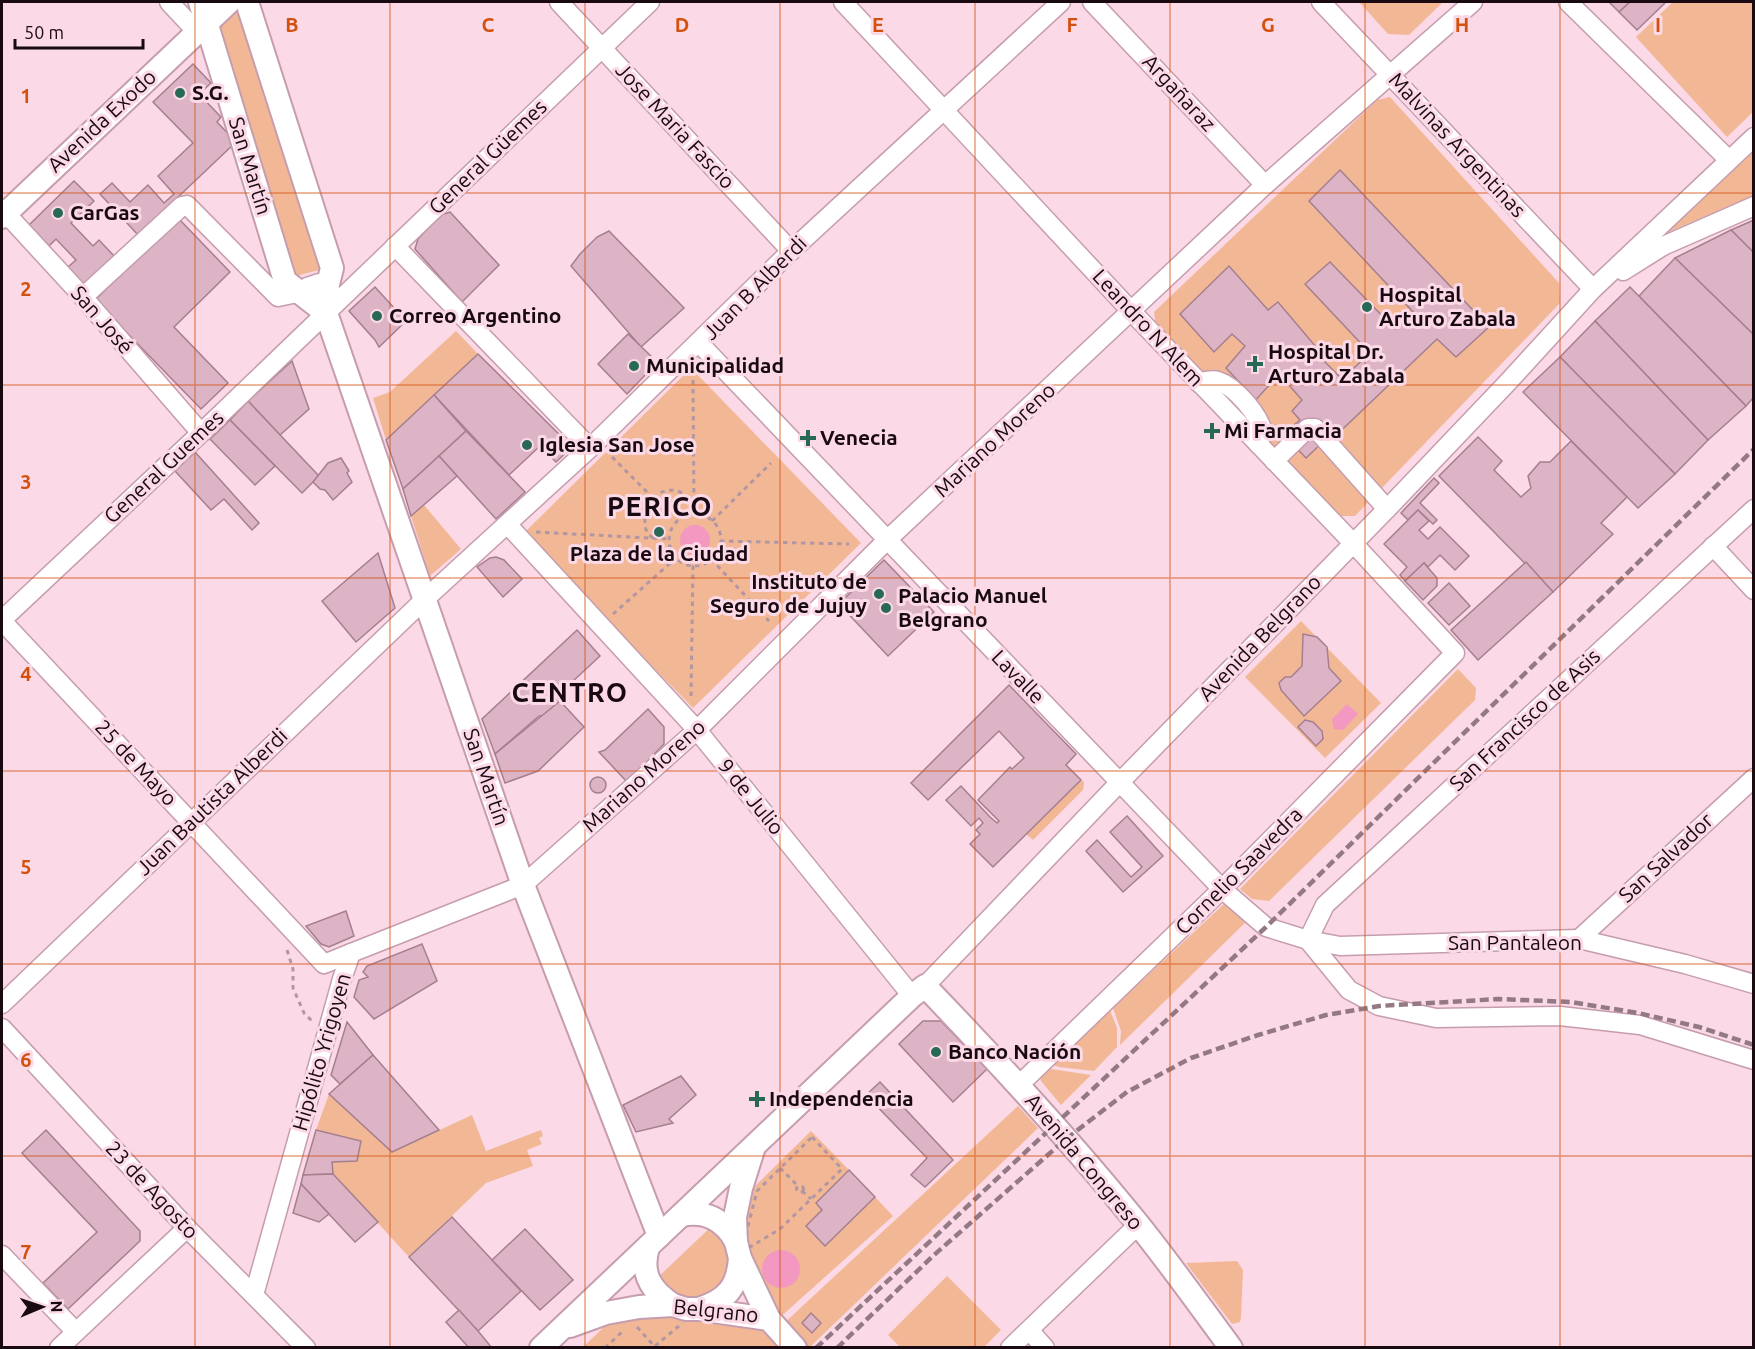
<svg xmlns="http://www.w3.org/2000/svg" width="1755" height="1349" viewBox="0 0 1755 1349" font-family="Ubuntu,sans-serif">
<style>
.green{fill:#f2b895}
.water{fill:#f398c0}
.building{fill:#ddb4c5;stroke:#a57f8f;stroke-width:1.5}
.lines{fill:none;stroke-linecap:round;stroke-linejoin:round}
.minor-casing{stroke:#c69dae;stroke-width:21}
.major-casing{stroke:#c69dae;stroke-width:26}
.path{stroke:#b297a2;stroke-width:3;stroke-dasharray:4.5 4.5;stroke-linecap:butt}
.minor{stroke:#fff;stroke-width:18}
.major{stroke:#fff;stroke-width:22}
.rail{stroke:#927983;stroke-width:4.5;stroke-dasharray:9 4.5;stroke-linecap:butt}
.grid{fill:none;stroke:#d3510c;stroke-width:1.5;stroke-opacity:0.55}
.poi-dot{fill:#286857;stroke:#fbd9e7;stroke-width:2}
.labels{text-anchor:middle;stroke-width:6;stroke-linejoin:round;paint-order:stroke}
.poi-label{font-size:21px;font-weight:bold;fill:#180a10;stroke:#fbd9e7;text-anchor:start}
.street-label{font-size:21px;fill:#180a10;stroke:#fbd9e7}
.district-label{font-size:27px;font-weight:bold;letter-spacing:1.5px;fill:#180a10;stroke:#fbd9e7}
.grid-label{font-size:20px;text-anchor:middle;font-weight:bold;fill:#d3510c;stroke:#fbd9e7;stroke-width:6;stroke-linejoin:round;paint-order:stroke}
</style>
<rect width="100%" height="100%" fill="#fbd9e7"/>
<g class="green">
<polygon points="1359,2 1443,2 1409,35 1388,34"/>
<polygon points="1673,2 1753,2 1753,112 1727,137 1636,37"/>
<polygon points="243,4 323,269 292,277 213,28"/>
<polygon points="1390,97 1559,283 1560,303 1355,516 1338,516 1156,328 1154,312 1377,100"/>
<polygon points="1753,149 1753,196 1666,233"/>
<polygon points="456,331 478,354 386,440 373,398 390,392"/>
<polygon points="691,368 861,543 693,708 523,534"/>
<polygon points="424,505 461,549 430,576 411,516"/>
<polygon points="1301,621 1381,703 1325,758 1245,677"/>
<polygon points="1458,669 1476,688 1475,700 1269,901 1252,899 1240,889"/>
<polygon points="1081,780 1084,782 1083,790 1033,840 1026,834"/>
<polygon points="1225,903 1252,916 1120,1045 1121,1031 1113,1008"/>
<polygon points="1110,1010 1117,1028 1117,1047 1094,1071 1059,1067 1051,1064"/>
<polygon points="1051,1069 1091,1075 1061,1105 1041,1081 1040,1077 1046,1070"/>
<polygon points="329,1094 392,1152 472,1115 486,1151 541,1130 543,1136 539,1138 542,1144 527,1150 533,1166 486,1183 409,1257 333,1174 332,1162 357,1161 361,1141 316,1130"/>
<polygon points="1018,1106 1038,1128 810,1347 800,1347 781,1326"/>
<polygon points="811,1131 849,1170 816,1203 822,1210 806,1226 824,1245 875,1197 893,1216 777,1320 741,1242 748,1193"/>
<polygon points="715,1223 734,1245 727,1288 688,1305 653,1282"/>
<polygon points="1237,1261 1243,1270 1241,1317 1240,1322 1232,1324 1186,1263"/>
<polygon points="947,1276 1001,1330 984,1347 900,1347 888,1335"/>
<polygon points="671,1317 752,1323 782,1347 582,1348 604,1327 627,1320"/>
</g>
<g class="water">
<circle cx="695" cy="540" r="15"/>
<polygon points="1347,704 1358,714 1343,730 1334,729 1332,719"/>
<circle cx="781" cy="1269" r="19"/>
</g>
<g class="building">
<polygon points="1609,2 1630,2 1619,12"/>
<polygon points="1630,2 1666,2 1637,30 1619,12"/>
<polygon points="193,64 211,83 199,94 221,117 217,122 236,142 138,235 100,194 112,183 130,202 148,185 164,203 174,194 158,176 193,143 153,102"/>
<polygon points="1340,170 1489,327 1456,357 1437,339 1327,444 1325,440 1306,458 1283,434 1300,420 1292,411 1302,400 1279,374 1244,413 1226,395 1241,384 1226,368 1245,346 1232,334 1214,352 1180,314 1229,266 1268,310 1278,302 1322,354 1320,357 1342,379 1370,353 1305,284 1330,262 1395,329 1415,314 1309,201"/>
<polygon points="74,181 94,201 71,223 93,246 99,240 115,257 85,286 68,267 76,260 56,239 49,246 29,225"/>
<polygon points="450,212 499,265 462,302 415,249 418,239 440,215"/>
<polygon points="178,218 230,272 174,327 228,383 201,409 95,300"/>
<polygon points="1754,220 1754,253 1731,230"/>
<polygon points="1731,230 1754,253 1754,335 1675,258"/>
<polygon points="609,231 684,308 641,347 571,266 580,254 597,237"/>
<polygon points="1675,258 1754,335 1754,397 1746,406 1639,296"/>
<polygon points="375,287 406,321 379,347 375,340 349,311"/>
<polygon points="1630,287 1746,406 1708,440 1595,321"/>
<polygon points="1595,321 1708,440 1675,474 1560,357"/>
<polygon points="628,334 651,356 650,370 627,394 598,364"/>
<polygon points="478,354 572,447 556,462 540,446 509,475 434,395"/>
<polygon points="1560,357 1675,474 1638,508 1523,392"/>
<polygon points="292,361 309,409 280,435 248,401"/>
<polygon points="434,395 466,431 403,489 386,440"/>
<polygon points="248,401 319,476 302,493 230,420"/>
<polygon points="230,420 275,466 255,485 210,439"/>
<polygon points="466,431 525,492 496,519 439,456"/>
<polygon points="1478,437 1502,461 1494,470 1521,497 1531,488 1528,476 1540,462 1550,462 1571,441 1627,497 1601,523 1613,534 1553,592 1439,476"/>
<polygon points="195,452 259,523 252,530 224,499 211,510 175,471"/>
<polygon points="439,456 457,476 411,516 403,489"/>
<polygon points="341,458 349,471 347,473 352,482 333,500 325,490 320,489 313,482 328,463"/>
<polygon points="1434,478 1439,483 1420,503 1437,520 1433,524 1418,510 1408,520 1401,513"/>
<polygon points="1418,510 1429,521 1419,530 1428,539 1440,527 1469,556 1455,570 1440,555 1428,567 1424,563 1405,581 1400,575 1407,567 1384,544"/>
<polygon points="378,553 395,608 356,642 322,601"/>
<polygon points="496,557 504,560 522,579 503,597 477,567 490,558"/>
<polygon points="884,560 934,612 888,656 839,604"/>
<polygon points="1526,562 1553,592 1478,660 1451,630"/>
<polygon points="1424,563 1437,578 1437,586 1423,600 1405,581"/>
<polygon points="1449,583 1470,606 1449,625 1428,603"/>
<polygon points="577,630 600,656 556,697 560,701 544,716 539,716 495,754 482,719"/>
<polygon points="1303,634 1317,637 1327,647 1329,668 1341,681 1304,716 1281,690 1279,683 1285,677 1291,677 1302,666"/>
<polygon points="1009,685 1076,754 1066,765 1081,780 993,867 970,844 980,834 976,830 983,823 979,818 971,826 946,800 961,786 990,817 997,823 999,821 978,800 1010,767 1012,769 1024,758 999,731 928,800 911,783"/>
<polygon points="560,701 584,727 538,771 505,783 495,754"/>
<polygon points="648,709 664,727 664,744 627,782 599,752 605,750"/>
<polygon points="1305,720 1313,722 1322,731 1323,739 1316,746 1298,727"/>
<circle cx="598" cy="785" r="8"/>
<polygon points="1127,816 1163,856 1123,892 1086,851 1097,840 1131,877 1142,867 1110,832"/>
<polygon points="346,911 354,936 329,947 321,944 306,926"/>
<polygon points="422,944 437,981 374,1019 354,997 359,980 368,977 363,972 367,966"/>
<polygon points="923,1021 941,1021 987,1069 953,1102 899,1044"/>
<polygon points="347,1022 373,1055 340,1084 331,1075"/>
<polygon points="373,1055 439,1130 392,1152 329,1094"/>
<polygon points="681,1076 696,1095 669,1119 673,1123 636,1132 623,1105"/>
<polygon points="880,1082 953,1160 925,1187 911,1175 927,1158 866,1095"/>
<polygon points="46,1130 140,1231 140,1241 68,1309 43,1283 97,1232 22,1153"/>
<polygon points="316,1130 361,1141 357,1161 332,1162 333,1174 303,1175"/>
<polygon points="849,1170 875,1197 825,1246 806,1226 822,1210 816,1203"/>
<polygon points="333,1174 378,1222 355,1242 301,1184 303,1175"/>
<polygon points="301,1184 329,1214 319,1222 293,1213"/>
<polygon points="452,1217 521,1291 478,1331 409,1257"/>
<polygon points="525,1229 573,1280 540,1310 492,1260"/>
<polygon points="459,1310 478,1331 492,1348 469,1348 446,1322"/>
<polygon points="811,1313 821,1323 812,1333 802,1323"/>
</g>
<g class="lines">
<defs>
<g id="minor">
<polyline points="169,2 197,32"/>
<polyline points="559,2 791,251"/>
<polyline points="843,2 1132,312 1353,543 1455,653 1222,889 1019,1085"/>
<polyline points="1092,2 1265,185"/>
<polyline points="1321,2 1593,289"/>
<polyline points="1568,2 1728,159"/>
<polyline points="2,209 83,297 201,433"/>
<polyline points="395,246 590,448"/>
<polyline points="1623,271 1663,246 1754,206"/>
<polyline points="83,297 182,206 187,205 278,297 302,292 307,287 319,283 328,284"/>
<polyline points="699,343 1222,889 1266,927 1308,940 1340,946 1579,939 1685,964 1754,984"/>
<path d="M 1199,383 C 1205,381 1212,379 1218,381 C 1236,387 1259,415 1263,432 L 1258,444"/>
<polyline points="1274,461 1308,428 1315,428 1387,509"/>
<polyline points="508,525 697,730 912,996"/>
<polyline points="1713,546 1754,590"/>
<polyline points="2,620 201,433 650,2"/>
<polyline points="2,621 324,964 351,953"/>
<polyline points="1579,939 1754,778"/>
<polyline points="1308,940 1325,905 1754,509"/>
<polyline points="1308,940 1349,990 1379,1006 1436,1018 1560,1016 1640,1025 1754,1060"/>
<polyline points="925,986 1119,783 1387,509 1509,381 1593,289 1754,137"/>
<polyline points="2,1004 424,600 590,448 791,251 1061,2"/>
<polyline points="2,1028 187,1228 306,1348"/>
<polyline points="2,1255 76,1332"/>
<polyline points="254,1295 342,979 351,953 523,885 697,730 887,540 1265,185 1473,2"/>
<polyline points="1029,1330 1045,1348"/>
<polyline points="59,1348 187,1228"/>
<polyline points="1010,1348 1138,1225"/>
</g>
<g id="major">
<polyline points="200,2 285,281 326,313"/>
<polyline points="247,2 332,268 328,284 326,313 523,885 659,1236"/>
<polyline points="2,217 229,2"/>
<polyline points="753,1150 741,1188 735,1217 736,1242 740,1258 769,1319 795,1348"/>
<path d="M 682,1215 C 705,1210 725,1220 736,1242"/>
<path d="M 648,1247 C 640,1274 651,1291 673,1305"/>
<path d="M 699,1309 C 727,1300 738,1287 740,1258"/>
<polyline points="570,1326 606,1313 639,1307 673,1305 686,1309 699,1309 769,1319"/>
<path d="M 541,1348 L 912,996 L 925,986 C 999,1063 1071,1141 1138,1224 C 1170,1264 1200,1306 1231,1348"/>
</g>
</defs>
<use href="#minor" class="minor-casing"/>
<use href="#major" class="major-casing"/>
<g class="path">
<polyline points="693,380 694,513"/>
<polyline points="612,457 652,497"/>
<circle cx="695" cy="540" r="26"/>
<polyline points="712,521 771,463"/>
<polyline points="536,532 669,539"/>
<path d="M 653,538 C 647,534 645,530 645,522 C 642,492 679,477 693,505"/>
<polyline points="720,541 849,544"/>
<polyline points="711,559 769,621"/>
<polyline points="613,614 676,558"/>
<polyline points="691,696 693,565"/>
<polyline points="287,950 293,969 293,988 304,1013 312,1021"/>
<polygon points="812,1137 842,1169 780,1229 750,1247 744,1242 757,1191"/>
<polyline points="780,1168 798,1186"/>
<circle cx="800" cy="1189" r="3.5"/>
<polyline points="802,1191 811,1199"/>
<polyline points="637,1327 656,1348"/>
<polyline points="655,1346 679,1326"/>
<polyline points="605,1348 624,1330"/>
</g>
<use href="#minor" class="minor"/>
<use href="#major" class="major"/>
<g class="rail">
<polyline points="816,1348 1266,927 1754,449"/>
<polyline points="837,1348 934,1255 1066,1139 1127,1092 1191,1058 1258,1035 1326,1015 1379,1006 1499,999 1571,1002 1638,1013 1699,1027 1754,1045"/>
</g>
</g>
<path class="grid" d="M 195,2 L 195,1348M 390,2 L 390,1348M 585,2 L 585,1348M 780,2 L 780,1348M 975,2 L 975,1348M 1170,2 L 1170,1348M 1365,2 L 1365,1348M 1560,2 L 1560,1348M 2,193 L 1754,193M 2,385 L 1754,385M 2,578 L 1754,578M 2,771 L 1754,771M 2,964 L 1754,964M 2,1156 L 1754,1156"/>
<g class="poi-dot">
<circle cx="180" cy="93" r="6"/>
<circle cx="58" cy="213" r="6"/>
<circle cx="1367" cy="307" r="6"/>
<circle cx="377" cy="316" r="6"/>
<path d="M1252 355h6v6h6v6h-6v6h-6v-6h-6v-6h6z"/>
<circle cx="634" cy="366" r="6"/>
<path d="M1209 422h6v6h6v6h-6v6h-6v-6h-6v-6h6z"/>
<path d="M805 429h6v6h6v6h-6v6h-6v-6h-6v-6h6z"/>
<circle cx="527" cy="445" r="6"/>
<circle cx="659" cy="532" r="6"/>
<circle cx="879" cy="594" r="6"/>
<circle cx="886" cy="608" r="6"/>
<circle cx="936" cy="1052" r="6"/>
<path d="M754 1090h6v6h6v6h-6v6h-6v-6h-6v-6h6z"/>
</g>
<g class="labels">
<g class="poi-label">
<text x="192" y="100">S.G.</text>
<text x="70" y="220">CarGas</text>
<text x="1379" y="302">Hospital<tspan x="1379" dy="24">Arturo Zabala</tspan></text>
<text x="389" y="323">Correo Argentino</text>
<text x="1268" y="359">Hospital Dr.<tspan x="1268" dy="24">Arturo Zabala</tspan></text>
<text x="646" y="373">Municipalidad</text>
<text x="1224" y="438">Mi Farmacia</text>
<text x="820" y="445">Venecia</text>
<text x="539" y="452">Iglesia San Jose</text>
<text x="659" y="561" text-anchor="middle">Plaza de la Ciudad</text>
<text x="867" y="589" text-anchor="end">Instituto de<tspan x="867" dy="24">Seguro de Jujuy</tspan></text>
<text x="898" y="603">Palacio Manuel<tspan x="898" dy="24">Belgrano</tspan></text>
<text x="948" y="1059">Banco Nación</text>
<text x="769" y="1106">Independencia</text>
</g>
<g class="street-label">
<text transform="translate(1179 93) rotate(47)" y="7">Argañaraz</text>
<text transform="translate(102 121) rotate(-43)" y="7">Avenida Exodo</text>
<text transform="translate(675 126) rotate(47)" y="7">Jose Maria Fascio</text>
<text transform="translate(1457 145) rotate(47)" y="7">Malvinas Argentinas</text>
<text transform="translate(488 157) rotate(-44)" y="7">General Güemes</text>
<text transform="translate(250 166) rotate(73)" y="7">San Martín</text>
<text transform="translate(755 288) rotate(-45)" y="7">Juan B Alberdi</text>
<text transform="translate(102 320) rotate(49)" y="7">San José</text>
<text transform="translate(1148 328) rotate(47)" y="7">Leandro N Alem</text>
<text transform="translate(995 440) rotate(-43)" y="7">Mariano Moreno</text>
<text transform="translate(164 467) rotate(-43)" y="7">General Guemes</text>
<text transform="translate(1260 638) rotate(-46)" y="7">Avenida Belgrano</text>
<text transform="translate(1018 677) rotate(46)" y="7">Lavalle</text>
<text transform="translate(1525 720) rotate(-43)" y="7">San Francisco de Asis</text>
<text transform="translate(136 763) rotate(47)" y="7">25 de Mayo</text>
<text transform="translate(644 776) rotate(-42)" y="7">Mariano Moreno</text>
<text transform="translate(486 777) rotate(71)" y="7">San Martín</text>
<text transform="translate(751 797) rotate(51)" y="7">9 de Julio</text>
<text transform="translate(212 802) rotate(-44)" y="7">Juan Bautista Alberdi</text>
<text transform="translate(1666 858) rotate(-43)" y="7">San Salvador</text>
<text transform="translate(1239 871) rotate(-45)" y="7">Cornelio Saavedra</text>
<text x="1515" y="950">San Pantaleon</text>
<text transform="translate(322 1052) rotate(-74)" y="7">Hipólito Yrigoyen</text>
<text transform="translate(1084 1162) rotate(50)" y="7">Avenida Congreso</text>
<text transform="translate(152 1190) rotate(47)" y="7">23 de Agosto</text>
<text transform="translate(716 1311) rotate(6)" y="7">Belgrano</text>
</g>
<g class="district-label">
<text x="660" y="516">PERICO</text>
<text x="570" y="702">CENTRO</text>
</g>
</g>
<g class="grid-label">
<text x="292" y="32">B</text>
<text x="488" y="32">C</text>
<text x="682" y="32">D</text>
<text x="878" y="32">E</text>
<text x="1072" y="32">F</text>
<text x="1268" y="32">G</text>
<text x="1462" y="32">H</text>
<text x="1658" y="32">I</text>
<text x="26" y="103">1</text>
<text x="26" y="296">2</text>
<text x="26" y="489">3</text>
<text x="26" y="681">4</text>
<text x="26" y="874">5</text>
<text x="26" y="1067">6</text>
<text x="26" y="1259">7</text>
</g>
<rect width="1755" height="1349" fill="none" stroke="#180a10" stroke-width="6"/>
<g transform="translate(42 1307) rotate(88)" stroke="#fbd9e7" stroke-width="4.5" paint-order="stroke">
<path d="M0-4.5L10 22L0 15L-10 22Z" fill="#180a10"/>
<text y="-9" font-size="16" font-weight="bold" text-anchor="middle" fill="#180a10">N</text>
</g>
<path d="M15 39v9h128v-9" fill="none" stroke="#180a10" stroke-width="3"/>
<text x="24" y="39" font-size="18" fill="#180a10" stroke="#fbd9e7" stroke-width="4.5" paint-order="stroke">50 m</text>
</svg>
